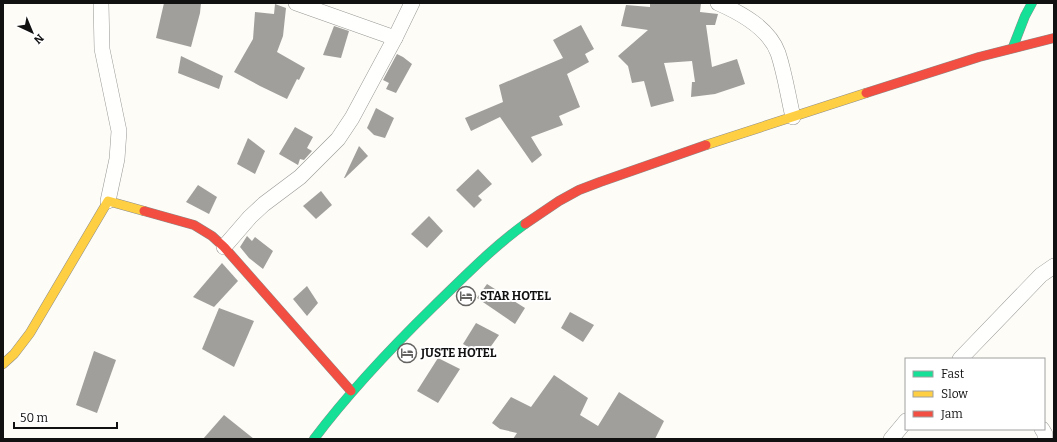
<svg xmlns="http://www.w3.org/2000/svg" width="1057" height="442" viewBox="0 0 1057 442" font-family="Bitter,serif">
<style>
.building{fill:#a19f9c}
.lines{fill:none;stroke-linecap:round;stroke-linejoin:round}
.street-casing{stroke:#979795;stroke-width:16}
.fast-casing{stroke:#8e8d8b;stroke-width:10}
.slow-casing{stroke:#8e8d8b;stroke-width:10}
.jam-casing{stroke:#8e8d8b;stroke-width:10}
.street{stroke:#fffffe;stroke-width:15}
.fast{stroke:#16e098;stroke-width:9}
.slow{stroke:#ffcf43;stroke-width:9}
.jam{stroke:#f24e42;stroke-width:9}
.labels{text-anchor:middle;stroke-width:4;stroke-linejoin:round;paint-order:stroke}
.poi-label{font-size:12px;font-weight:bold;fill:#111;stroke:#fff;text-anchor:start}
</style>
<rect width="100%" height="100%" fill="#fdfcf7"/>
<g class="building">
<polygon points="164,3 201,3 200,13 191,47 156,38"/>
<polygon points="650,3 701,3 700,12 718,14 715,25 706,25 712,67 737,59 745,84 715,94 691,97 692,82 695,82 692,61 664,63 674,101 651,107 644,81 632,83 628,66 618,56 648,30 621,26 626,5 650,7"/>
<polygon points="275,4 286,8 283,36 277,52 305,68 299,80 297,79 287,99 260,86 234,72 253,39 255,12 274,14"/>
<polygon points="581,25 594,49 585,54 589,62 567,74 580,107 559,116 563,125 531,137 542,155 532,163 500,117 471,131 465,118 503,102 499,85 563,58 553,40"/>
<polygon points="334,26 349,31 341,58 323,55"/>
<polygon points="397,54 403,57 412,64 396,93 386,89 389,83 383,80"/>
<polygon points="181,56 223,76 219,89 178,73"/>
<polygon points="376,108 394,118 385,138 374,135 367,128"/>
<polygon points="295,127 313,137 307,148 312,151 304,160 300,159 298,165 279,154"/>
<polygon points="248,138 265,151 255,174 237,164"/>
<polygon points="359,146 368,156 345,178 344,178"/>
<polygon points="478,169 492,184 478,196 482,200 474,208 456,190"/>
<polygon points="198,185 217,197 209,214 186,202"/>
<polygon points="321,191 332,205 316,219 303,206"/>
<polygon points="429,216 443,231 427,248 411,234"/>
<polygon points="247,236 252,241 255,237 273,251 263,269 249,258 240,247"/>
<polygon points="222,263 238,281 214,307 193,297"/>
<polygon points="487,284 525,308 515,324 477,298"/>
<polygon points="307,286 318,303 307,316 293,299"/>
<polygon points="219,308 254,321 234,367 202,349"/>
<polygon points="570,312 594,325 583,342 561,328"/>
<polygon points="476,323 499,335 484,356 463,344"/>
<polygon points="94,351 116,360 97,413 76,405"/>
<polygon points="438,358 460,369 438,403 417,391"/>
<polygon points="554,375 588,398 580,415 598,426 619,392 664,421 655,439 513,439 517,433 500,429 492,423 511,397 531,407"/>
<polygon points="224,415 254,439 203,439"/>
</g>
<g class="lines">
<defs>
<g id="street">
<polyline points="101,3 102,49 119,131 117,159 108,201"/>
<polyline points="296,3 395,38"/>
<path d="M 718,3 C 741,13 769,28 778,53 C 785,74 788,96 793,117"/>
<polyline points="224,247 250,217 264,204 300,177 338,139 352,118 395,38 412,3"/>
<polyline points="960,359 1041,275 1054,266"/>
<polyline points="1042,429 1045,434 1045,439"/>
<polyline points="891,439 906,421"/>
</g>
<g id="fast">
<polyline points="1013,47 1025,16 1032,3"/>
<path d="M 314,439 C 350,391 391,348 434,306 C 464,277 492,248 525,224"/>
</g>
<g id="slow">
<polyline points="706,145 866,93"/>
<polyline points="3,364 14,354 30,333 108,201 144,211"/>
</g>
<g id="jam">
<polyline points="866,93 979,57 1054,38"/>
<polyline points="144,211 194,225 212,236 224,247 351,391"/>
<polyline points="525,224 559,201 579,190 600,182 706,145"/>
</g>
</defs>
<use href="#street" class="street-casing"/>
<use href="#fast" class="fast-casing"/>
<use href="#slow" class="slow-casing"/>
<use href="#jam" class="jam-casing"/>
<use href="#street" class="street"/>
<use href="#fast" class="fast"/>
<use href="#slow" class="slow"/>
<use href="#jam" class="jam"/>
</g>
<defs>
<symbol id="hotel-ring" viewBox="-11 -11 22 22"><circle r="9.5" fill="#fff" stroke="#646362" stroke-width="1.5"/><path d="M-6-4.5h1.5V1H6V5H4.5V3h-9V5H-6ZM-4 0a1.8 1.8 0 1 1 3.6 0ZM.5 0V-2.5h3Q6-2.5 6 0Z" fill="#646362"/></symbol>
</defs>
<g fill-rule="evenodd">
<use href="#hotel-ring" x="455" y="285" width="22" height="22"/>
<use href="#hotel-ring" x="396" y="342" width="22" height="22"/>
</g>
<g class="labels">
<g class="poi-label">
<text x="480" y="300">STAR HOTEL</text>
<text x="421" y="357">JUSTE HOTEL</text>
</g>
</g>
<rect width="1057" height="442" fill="none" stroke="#111111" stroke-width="8"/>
<rect x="905" y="358" width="140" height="72" fill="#ffffff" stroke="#a0a0a0"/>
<rect x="913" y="371" width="20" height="6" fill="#16e098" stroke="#a0a0a0"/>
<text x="941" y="378" font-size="12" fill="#111111">Fast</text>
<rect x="913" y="391" width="20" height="6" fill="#ffcf43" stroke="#a0a0a0"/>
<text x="941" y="398" font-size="12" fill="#111111">Slow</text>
<rect x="913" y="411" width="20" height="6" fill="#f24e42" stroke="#a0a0a0"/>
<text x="941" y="418" font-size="12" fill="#111111">Jam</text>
<g transform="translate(32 32) rotate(136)" stroke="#ffffff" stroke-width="3" paint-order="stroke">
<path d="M0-3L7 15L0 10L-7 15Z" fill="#111111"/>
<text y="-6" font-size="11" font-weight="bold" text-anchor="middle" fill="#111111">N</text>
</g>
<path d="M14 422v6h103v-6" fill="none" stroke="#111111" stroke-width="2"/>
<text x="20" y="422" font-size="12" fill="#111111" stroke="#ffffff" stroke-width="3" paint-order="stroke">50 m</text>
</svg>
